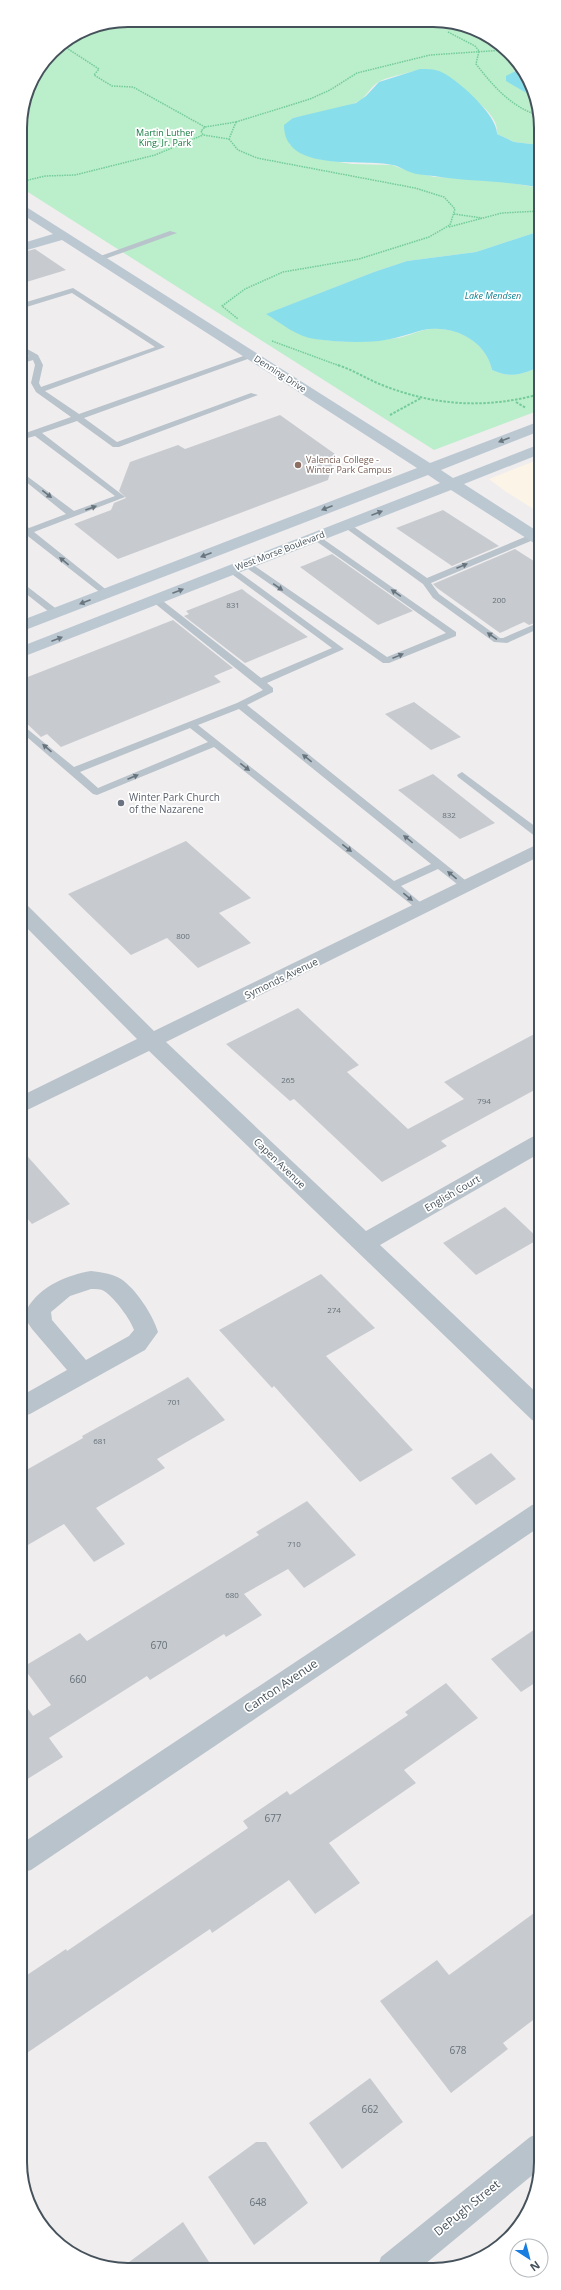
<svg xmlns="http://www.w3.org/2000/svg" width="561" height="2290" viewBox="0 0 561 2290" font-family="'Open Sans',sans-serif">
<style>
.commercial{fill:#fcf4e6}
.green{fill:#bbeecb}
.water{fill:#88deeb}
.building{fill:#c7cbd0}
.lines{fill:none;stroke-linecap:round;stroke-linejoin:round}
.path-far1{stroke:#73cc9a;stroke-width:1.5;stroke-dasharray:1.5 1;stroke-linecap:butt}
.path{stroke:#73cc9a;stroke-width:2;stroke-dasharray:2.5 1.5;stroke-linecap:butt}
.lane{fill:#b9c3cb;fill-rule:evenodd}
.street{fill:#b9c3cb;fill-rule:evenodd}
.secondary{fill:#bbc8d2;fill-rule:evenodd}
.oneway{fill:#69757f}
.oneway2{fill:#68747d}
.education-dot{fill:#8d6e63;stroke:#fff;stroke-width:1.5}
.worship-dot{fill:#6b7280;stroke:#fff;stroke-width:1.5}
.labels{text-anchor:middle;stroke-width:3.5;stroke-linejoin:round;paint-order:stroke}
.number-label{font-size:8px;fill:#667078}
.far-park-label{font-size:9px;fill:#177c42;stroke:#fff}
.far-water-label{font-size:9px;font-style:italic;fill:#0d8090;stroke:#fff}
.far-street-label{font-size:9px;fill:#46525b;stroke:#fff}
.far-education-label{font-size:9px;fill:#785e54;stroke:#fff;text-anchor:start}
.worship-label{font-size:10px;fill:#5b616d;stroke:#fff;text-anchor:start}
.street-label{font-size:10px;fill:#46525b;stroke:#fff}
.near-number-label{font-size:10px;fill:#667078}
.near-street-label{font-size:12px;fill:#46525b;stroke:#fff}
.rim{fill:none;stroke:#46525b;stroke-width:2}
</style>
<rect width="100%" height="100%" fill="#f0edee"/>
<polygon class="commercial" points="540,459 540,513 505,491 489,479"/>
<path class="green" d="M 128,20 L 454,22 L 509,52 L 521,68 L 516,69 L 507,81 L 535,98 L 540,114 L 540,145 L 514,142 L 497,134 C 499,119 483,106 472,97 C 444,75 443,63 403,74 C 395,76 384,78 377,83 C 368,89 366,99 355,103 C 335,111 314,114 293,118 L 289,144 L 303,154 L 319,159 L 352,164 L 392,165 L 411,172 L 435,177 L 494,180 L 540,188 L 540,231 L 476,252 L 407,261 L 374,272 L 267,314 C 290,327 306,339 334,341 C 355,343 376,341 397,338 C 406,337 415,332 424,330 C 452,324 486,340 492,370 C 512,379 521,374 540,367 L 540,410 L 434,450 L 20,187 L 20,122 L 28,87 L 52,52 L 87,28 Z"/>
<g class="water">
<polygon points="521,68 530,81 535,98 506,81 506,76"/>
<path d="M 420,69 C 426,69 433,69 439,71 C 455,77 498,115 497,134 L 514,142 L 540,145 L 540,188 C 505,180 469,182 434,176 C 426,175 417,175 410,172 C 404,170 399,166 393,165 C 363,158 284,174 284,125 L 293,118 L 356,103 L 366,96 L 379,82 Z"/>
<path d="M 540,231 L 540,367 C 521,374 512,379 492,370 C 486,340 452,324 423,330 C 408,334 395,339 379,341 C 358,343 336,342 315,339 C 297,337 281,323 266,314 L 374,272 L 407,261 L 476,252 Z"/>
</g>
<g class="building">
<polygon points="35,249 66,270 20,284 20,253"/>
<polygon points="280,415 335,454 328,480 118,559 74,524 111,510 114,503 126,498 119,491 130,462 178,445 185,449"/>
<polygon points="443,510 499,546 452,566 396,528"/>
<polygon points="515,549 540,565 540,621 529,625 524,622 500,633 437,588 433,584"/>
<polygon points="332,554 413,611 378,625 300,567"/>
<polygon points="242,589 247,593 308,637 245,663 184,616 189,614 186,611"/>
<polygon points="173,620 233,668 214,676 221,682 61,747 47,734 41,737 20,717 20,680"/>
<polygon points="414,702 461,737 431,750 385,714"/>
<polygon points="433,774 495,823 460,839 398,790"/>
<polygon points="186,841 251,898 219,913 251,943 198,968 167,938 131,955 68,894"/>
<polygon points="298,1008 359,1065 347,1072 408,1129 464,1099 444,1082 540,1031 540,1087 441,1141 447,1146 382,1182 294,1099 290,1101 226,1044"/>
<polygon points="21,1149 70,1204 32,1224 21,1211"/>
<polygon points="505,1207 539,1239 476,1275 443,1243"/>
<polygon points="321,1274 375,1328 326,1356 413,1450 360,1482 274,1386 272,1388 219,1330"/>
<polygon points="188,1377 225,1420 157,1459 165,1468 96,1508 125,1544 94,1562 64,1524 21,1549 21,1473 83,1438 82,1436"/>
<polygon points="491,1453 516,1479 476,1505 451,1478"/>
<polygon points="307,1501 356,1555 304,1588 288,1569 244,1594 262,1615 226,1637 224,1634 150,1680 147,1676 49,1738 63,1757 21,1783 21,1699 33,1716 51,1705 23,1667 80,1633 87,1641 259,1535 256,1532"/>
<polygon points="541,1625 541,1679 521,1692 491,1659"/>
<polygon points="446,1683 478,1718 404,1770 416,1783 329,1843 360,1883 315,1914 289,1880 212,1933 210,1929 21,2057 21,1979 66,1949 67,1951 248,1828 243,1821 287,1791 290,1795 408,1715 405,1712"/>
<polygon points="541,1908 541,2014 503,2043 508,2049 451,2093 380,2001 437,1960 449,1975"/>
<polygon points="370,2078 403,2122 342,2169 309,2123"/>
<polygon points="256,2142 266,2142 308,2203 254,2245 208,2177"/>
<polygon points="183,2222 213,2268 121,2268"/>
</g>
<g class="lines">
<g class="path-far1">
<path d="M 448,32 L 475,46 L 479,51 L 476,64 C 494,87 511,107 540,116"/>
<polyline points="62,45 99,69 94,75 112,86 133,87 205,127"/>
<polyline points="236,122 310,99 330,90 357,73 430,55 505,50"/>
<polygon points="236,122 229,139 203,135 201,131 205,127"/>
<polyline points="229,139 238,150 257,158 415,188 444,197 455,209 450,225 429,237 359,259 283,272 245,289 222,306 238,319"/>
<polyline points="20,182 45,176 75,175 155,155 203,135"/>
<polyline points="454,214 482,218"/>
<polyline points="449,227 502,213 540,211"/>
<polyline points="272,341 340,366"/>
</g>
<g class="path">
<path d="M 338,365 C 353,370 367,379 382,385 C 435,406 486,409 540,394"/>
<polyline points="516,402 526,408"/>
<polyline points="390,415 421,398"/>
</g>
<g class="lane">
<polygon points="170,231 177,233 102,260 95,258"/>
<polygon points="73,288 165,347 45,391 79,414 249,354 256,356 84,418 117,442 251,393 258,395 119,447 113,447 77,421 42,433 125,497 34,532 109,592 109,596 106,597 20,530 20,522 29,528 66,514 20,477 20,471 74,511 115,496 35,436 20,440 20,435 71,417 36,392 31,383 35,365 33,360 20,364 20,359 29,356 20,351 20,345 38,355 43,365 39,383 41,387 155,347 72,293 20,309 20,304"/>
<polygon points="347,522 427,578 532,534 538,534 538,538 431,583 439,594 500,638 503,638 540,622 540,628 507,643 494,642 433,598 423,584 344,527 344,523"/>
<polygon points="316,534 456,632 456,636 389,663 383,663 241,564 243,562 249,562 387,657 446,633 313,539 313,535"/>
<path d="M 232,567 L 344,649 L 267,683 L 273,688 L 273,692 L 247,705 L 470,884 L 471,886 L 470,888 L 462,888 L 438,869 L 401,886 L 427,908 L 426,910 L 418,910 L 214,747 L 97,795 L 93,794 L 20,731 L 20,723 L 74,767 L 237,703 L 263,690 L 153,602 L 153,598 L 159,598 L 261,678 L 332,648 L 229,572 L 229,568 ZM 239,709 L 431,864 L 394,881 L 198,725 ZM 190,728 L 208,742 L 98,788 L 80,772 Z"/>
<polygon points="20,581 59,611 59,615 53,615 20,589"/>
<polygon points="462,772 540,830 540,838 536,837 458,777 457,775"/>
</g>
<g class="street">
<polygon points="540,843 540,856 166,1042 366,1231 532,1137 540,1135 540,1153 380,1245 541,1397 541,1423 532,1420 149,1051 21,1113 21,1096 137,1039 21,922 21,905 28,906 154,1031"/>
<path d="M 91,1271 C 101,1272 113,1274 121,1279 C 136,1289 153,1315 158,1332 L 145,1350 L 30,1414 L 21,1417 L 21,1396 L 67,1370 L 32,1329 L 28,1323 L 27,1309 C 40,1286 67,1275 91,1271 ZM 91,1289 C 96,1289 101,1289 104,1291 C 114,1297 131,1320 134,1330 L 129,1336 L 86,1360 L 52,1320 L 51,1312 L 70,1296 Z"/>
<polygon points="541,1502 541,1526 31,1870 21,1873 21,1844 532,1505"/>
<polygon points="541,2132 541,2168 419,2269 377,2269 381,2257 530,2137"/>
</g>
<polygon class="secondary" points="20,203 430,463 540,421 540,431 441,470 453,478 540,444 540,454 464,484 540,533 540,545 534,543 451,490 20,658 20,647 440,483 428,475 20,632 20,621 417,468 62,240 20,252 20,244 53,234 20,213"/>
</g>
<defs><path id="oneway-solid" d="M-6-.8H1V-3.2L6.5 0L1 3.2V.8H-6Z"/></defs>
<g class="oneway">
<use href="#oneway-solid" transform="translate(504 440) rotate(159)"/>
<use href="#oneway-solid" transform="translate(327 508) rotate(159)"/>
<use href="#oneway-solid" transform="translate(377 513) rotate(-21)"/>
<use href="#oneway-solid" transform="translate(206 555) rotate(159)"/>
<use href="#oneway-solid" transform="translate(178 591) rotate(-21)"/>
<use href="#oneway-solid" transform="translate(85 602) rotate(159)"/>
<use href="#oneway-solid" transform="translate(57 639) rotate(-21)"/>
</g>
<g class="oneway2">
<use href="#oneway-solid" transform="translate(47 494) rotate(38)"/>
<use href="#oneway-solid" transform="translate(91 508) rotate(-20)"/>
<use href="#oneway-solid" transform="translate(64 561) rotate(-141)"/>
<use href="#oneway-solid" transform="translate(462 566) rotate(-22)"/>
<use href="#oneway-solid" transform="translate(278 587) rotate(35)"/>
<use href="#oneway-solid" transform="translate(396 593) rotate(-145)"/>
<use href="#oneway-solid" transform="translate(492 636) rotate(-145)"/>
<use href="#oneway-solid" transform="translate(398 656) rotate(-22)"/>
<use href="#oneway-solid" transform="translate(47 748) rotate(-139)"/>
<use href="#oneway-solid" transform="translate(307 758) rotate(-141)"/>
<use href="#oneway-solid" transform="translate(245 767) rotate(38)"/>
<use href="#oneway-solid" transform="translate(133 777) rotate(-23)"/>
<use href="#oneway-solid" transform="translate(408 839) rotate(-141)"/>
<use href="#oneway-solid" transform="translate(347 848) rotate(38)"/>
<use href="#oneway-solid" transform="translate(452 875) rotate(-141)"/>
<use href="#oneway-solid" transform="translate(408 897) rotate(39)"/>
</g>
<circle class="education-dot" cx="298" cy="465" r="4"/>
<circle class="worship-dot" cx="121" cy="803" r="4"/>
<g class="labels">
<g class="number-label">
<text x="499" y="603">200</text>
<text x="233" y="608">831</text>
<text x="449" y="818">832</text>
<text x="183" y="939">800</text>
<text x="288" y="1083">265</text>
<text x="484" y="1104">794</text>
<text x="334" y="1313">274</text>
<text x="174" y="1405">701</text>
<text x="100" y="1444">681</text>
<text x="294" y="1547">710</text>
<text x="232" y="1598">680</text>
</g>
<g class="far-park-label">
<text x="165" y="136">Martin Luther<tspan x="165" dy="10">King, Jr. Park</tspan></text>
</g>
<g class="far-water-label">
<text x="493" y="299">Lake Mendsen</text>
</g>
<g class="far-street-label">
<text transform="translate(280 374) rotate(33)" y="3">Denning Drive</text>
<text transform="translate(280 551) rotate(-21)" y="3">West Morse Boulevard</text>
</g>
<g class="far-education-label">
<text x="306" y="463">Valencia College -<tspan x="306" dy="10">Winter Park Campus</tspan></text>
</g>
<g class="worship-label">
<text x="129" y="801">Winter Park Church<tspan x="129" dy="12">of the Nazarene</tspan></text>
</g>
<g class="street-label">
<text transform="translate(281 978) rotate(-26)" y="4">Symonds Avenue</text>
<text transform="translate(280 1163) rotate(44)" y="4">Capen Avenue</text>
<text transform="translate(452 1193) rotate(-30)" y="4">English Court</text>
</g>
<g class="near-number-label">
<text x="159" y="1649">670</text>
<text x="78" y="1683">660</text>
<text x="273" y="1822">677</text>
<text x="458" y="2054">678</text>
<text x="370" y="2113">662</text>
<text x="258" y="2206">648</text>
</g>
<g class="near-street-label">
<text transform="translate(281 1686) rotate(-34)" y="4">Canton Avenue</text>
<text transform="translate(467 2208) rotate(-39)" y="4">DePugh Street</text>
</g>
</g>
<path d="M0 0H561V2290H0ZM128 27H433A101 101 0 0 1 534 128V2162A101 101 0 0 1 433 2263H128A101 101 0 0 1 27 2162V128A101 101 0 0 1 128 27Z" fill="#fff" fill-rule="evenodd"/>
<path class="rim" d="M128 27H433A101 101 0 0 1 534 128V2162A101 101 0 0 1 433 2263H128A101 101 0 0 1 27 2162V128A101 101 0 0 1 128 27Z"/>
<g transform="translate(529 2258) rotate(144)"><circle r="19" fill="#ffffff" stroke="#b5babd"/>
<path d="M0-3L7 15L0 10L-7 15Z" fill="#197edf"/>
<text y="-6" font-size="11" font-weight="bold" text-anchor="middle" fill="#46525b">N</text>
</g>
</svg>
